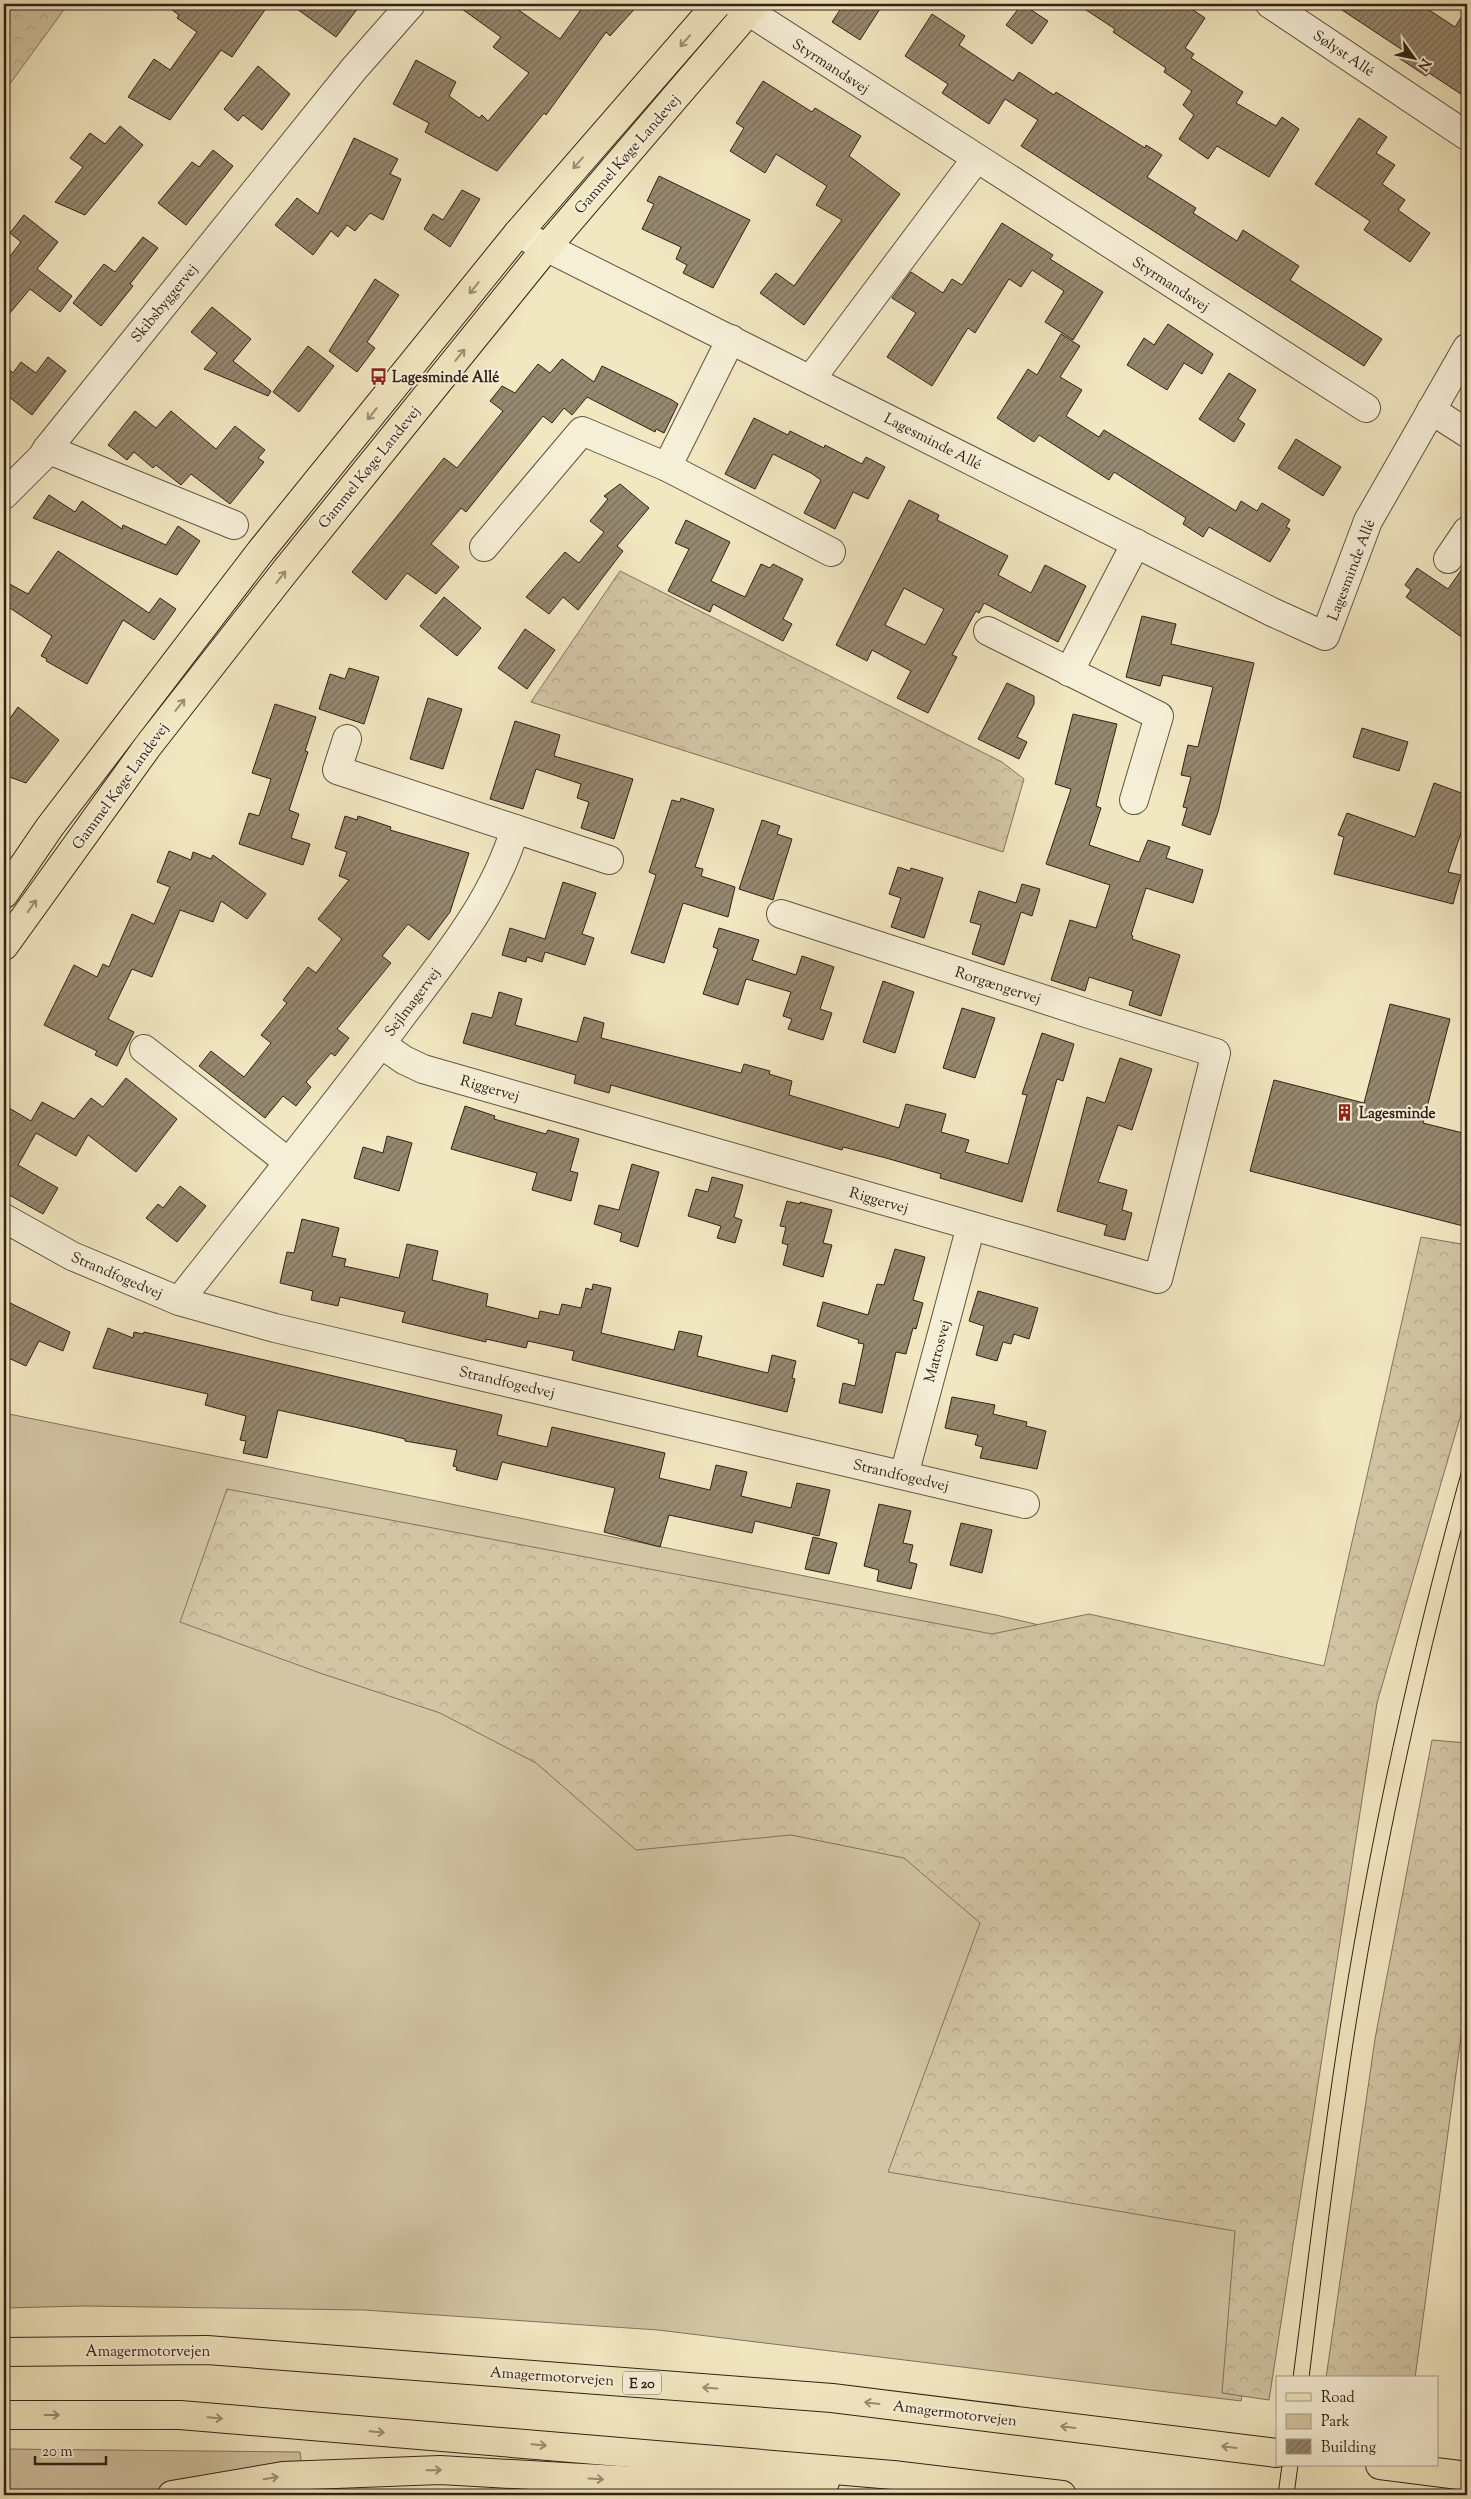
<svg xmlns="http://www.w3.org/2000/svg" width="1471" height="2499" viewBox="0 0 1471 2499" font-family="'Sorts Mill Goudy',serif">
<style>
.green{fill:#d1c5a4;stroke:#82735d}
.forest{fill:url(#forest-crowns);stroke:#82735d}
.building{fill:url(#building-hatch);stroke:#322116;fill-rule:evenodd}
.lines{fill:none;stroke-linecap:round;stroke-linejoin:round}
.minor-casing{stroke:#625241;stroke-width:30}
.major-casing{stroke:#322116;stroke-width:30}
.highway-casing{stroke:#322116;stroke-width:30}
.minor{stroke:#f6efd7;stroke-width:28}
.major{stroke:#f1e7c1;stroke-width:28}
.highway{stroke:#f1e7c1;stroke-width:28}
.tram{stroke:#322116;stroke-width:1}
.oneway{stroke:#9b8e74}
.labels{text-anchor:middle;stroke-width:4.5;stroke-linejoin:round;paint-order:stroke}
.shield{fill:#f6efd7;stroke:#6d5f50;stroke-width:1}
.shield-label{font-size:14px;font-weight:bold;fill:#322116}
.street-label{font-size:15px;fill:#322116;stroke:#f6efd7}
.poi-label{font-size:15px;font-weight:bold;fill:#322116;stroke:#f6efd7;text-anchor:start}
</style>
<defs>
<pattern id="forest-crowns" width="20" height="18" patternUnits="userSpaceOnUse" patternTransform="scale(1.25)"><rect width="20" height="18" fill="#d1c5a4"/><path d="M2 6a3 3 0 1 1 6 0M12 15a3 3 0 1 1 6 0" fill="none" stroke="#b4a98c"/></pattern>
<pattern id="building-hatch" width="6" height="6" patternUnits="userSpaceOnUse" patternTransform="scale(1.25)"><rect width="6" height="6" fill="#95886f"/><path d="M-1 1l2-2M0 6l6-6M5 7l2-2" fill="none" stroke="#7a6f5a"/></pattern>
</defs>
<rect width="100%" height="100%" fill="#f1e7c1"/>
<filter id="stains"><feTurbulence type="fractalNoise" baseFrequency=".004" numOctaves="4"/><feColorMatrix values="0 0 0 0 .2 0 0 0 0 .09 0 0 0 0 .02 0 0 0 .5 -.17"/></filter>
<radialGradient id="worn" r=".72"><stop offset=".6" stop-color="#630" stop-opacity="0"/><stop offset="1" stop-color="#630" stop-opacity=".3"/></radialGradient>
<g class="green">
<polygon points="4,1413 996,1615 1377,1703 1301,2072 1241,2401 658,2330 364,2310 83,2306 4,2308"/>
<polygon points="4,2449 300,2452 302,2466 260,2469 137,2495 4,2495"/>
</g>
<g class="forest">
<polygon points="4,4 68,4 4,92"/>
<polygon points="620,571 1002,762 1024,779 1003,852 531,702"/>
<polygon points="1421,1237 1467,1245 1467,1394 1377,1703 1269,2400 1222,2393 1235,2231 888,2172 980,1923 904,1858 791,1835 636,1850 536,1763 440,1713 320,1673 180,1622 227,1489 992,1634 1089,1614 1324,1666"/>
<polygon points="1432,1740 1467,1743 1467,1992 1415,2378 1326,2378 1375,2039"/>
</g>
<g class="building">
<polygon points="164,4 269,4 232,57 221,50 170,120 128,97 154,59 170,70 197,32 177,18 179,15"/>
<polygon points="290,4 361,4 336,37"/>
<polygon points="455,4 510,4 560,39 585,4 639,4 610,36 606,32 546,115 544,113 497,171 425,132 429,123 393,104 416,60 456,82 449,96 479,118 482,115 488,121 529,73 493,47 501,37"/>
<polygon points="844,4 883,4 860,40 832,22"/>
<polygon points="1022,4 1048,21 1032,44 1006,25"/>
<polygon points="1077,4 1184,4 1205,18 1185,48 1194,54 1191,58 1243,92 1236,103 1276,126 1282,117 1299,129 1269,177 1217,146 1208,159 1179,139 1194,115 1183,105 1192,91 1164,72 1166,68 1113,32 1115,29"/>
<polygon points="1333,4 1420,4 1455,27 1467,8 1467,98 1429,73 1426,76 1399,58 1404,51"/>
<polygon points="932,14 965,36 959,45 1013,81 1019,72 1054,95 1056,92 1145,148 1146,145 1162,155 1147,177 1196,208 1193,213 1237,241 1243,230 1299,266 1290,280 1382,339 1364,366 1021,146 1038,120 1005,99 989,124 942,93 948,84 905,56"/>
<polygon points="258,66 290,94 262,130 243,115 238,121 224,109"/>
<polygon points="763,81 812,112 815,108 861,136 849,156 900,194 804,325 760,293 776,273 794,286 842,220 816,205 827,186 776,154 765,173 730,151 744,128 736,123"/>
<polygon points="1359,118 1387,137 1376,153 1395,165 1382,184 1405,200 1398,210 1430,233 1410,262 1364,230 1370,221 1315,184"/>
<polygon points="120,126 143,145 85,215 55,202 83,167 70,158 90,133 105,144"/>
<polygon points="354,138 398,159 390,174 401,179 383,220 370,213 355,231 347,225 338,237 331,231 313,255 275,225 297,198 318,214"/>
<polygon points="213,150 233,166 186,225 158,203 192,162 199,167"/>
<polygon points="659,176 750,220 713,288 683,273 687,265 676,259 681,247 642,229 654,204 647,201"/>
<polygon points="462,190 480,199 450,247 424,229 433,214 443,220"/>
<polygon points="24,215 58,242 37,269 72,296 60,312 30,289 4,320 4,264 21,242 10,233"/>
<polygon points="1002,223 1053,255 1050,259 1103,292 1073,340 1045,322 1064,291 1032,270 1021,287 1009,279 975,333 968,328 932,386 887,357 916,313 892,298 911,272 943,293 952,279 962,285"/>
<polygon points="143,237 158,248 130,284 133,286 101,326 73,303 104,264 115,272"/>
<polygon points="375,279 399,295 367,342 375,348 357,372 329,351"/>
<polygon points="212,307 251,339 233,361 271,391 268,396 204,369 217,353 191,332"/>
<polygon points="1168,324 1213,354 1202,374 1184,363 1167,390 1127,365 1144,338 1154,345"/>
<polygon points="1061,334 1080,346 1060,377 1082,390 1066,416 1099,437 1104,430 1236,511 1241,501 1257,511 1262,503 1290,520 1286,527 1290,529 1270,562 1209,527 1203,537 1183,524 1186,518 1114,472 1109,480 1039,435 1034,442 997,418 1028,369 1037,375"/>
<polygon points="308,346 334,366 299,412 273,392"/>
<polygon points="48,357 66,371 32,415 4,393 4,365 13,373 21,362 36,373"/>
<polygon points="562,359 594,382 602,366 672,400 678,404 664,433 656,429 655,432 587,397 572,415 564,408 552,423 543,416 466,512 461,508 431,544 459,567 436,594 407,573 386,600 352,572 444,458 457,468 503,411 490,401 502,386 515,393 538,364 550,373"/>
<polygon points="1229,373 1256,390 1238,419 1245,424 1234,442 1199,419"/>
<polygon points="135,411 156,428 171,411 216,449 235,426 265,450 258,458 264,462 230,504 191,474 181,485 156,465 153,468 134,452 127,460 108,445"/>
<polygon points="754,418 788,435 790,431 824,448 825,445 862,464 866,457 885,467 868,499 853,492 835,529 804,513 821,480 811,473 773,454 755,489 725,474"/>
<polygon points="1296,439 1341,467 1323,496 1278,468"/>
<polygon points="620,484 649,508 617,546 623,551 578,610 563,597 549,614 526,597 565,552 579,563 604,532 590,521 608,499 604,496"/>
<polygon points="49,495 75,512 82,501 122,529 123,525 166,545 178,526 200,541 177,575 33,518"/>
<path d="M 909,500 L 939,515 L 937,520 L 1008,556 L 998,575 L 1031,593 L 1045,565 L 1086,586 L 1058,642 L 984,603 L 979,613 L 976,611 L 952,655 L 957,657 L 928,713 L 897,698 L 911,671 L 872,650 L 867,661 L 836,645 ZM 904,588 L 944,609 L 925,645 L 885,625 Z"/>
<polygon points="686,520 730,542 711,581 745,597 761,564 770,568 773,564 803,579 783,619 792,624 783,641 713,604 710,612 668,591 689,549 675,543"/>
<polygon points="58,551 149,613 160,598 176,609 154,640 123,620 87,684 46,661 47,659 41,656 52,636 4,604 4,581 28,594"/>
<polygon points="1467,562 1467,641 1406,597 1411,590 1405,585 1417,568 1448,589"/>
<polygon points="444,597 481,628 457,656 420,626"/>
<polygon points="1142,616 1176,624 1171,644 1254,663 1218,812 1210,835 1182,825 1187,808 1183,807 1191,777 1181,775 1188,745 1198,747 1213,687 1163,675 1160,686 1126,677"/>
<polygon points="525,629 555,650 527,689 498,668"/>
<polygon points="349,668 379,677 364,724 319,709 330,674 345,679"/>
<polygon points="1007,683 1034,696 1034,704 1017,737 1027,742 1019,759 978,739"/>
<polygon points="428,698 462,709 443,769 410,759"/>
<polygon points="275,704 316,717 305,751 308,752 289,810 299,814 291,838 310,844 303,865 239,844 249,813 259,816 271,779 252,773"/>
<polygon points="18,707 59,740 26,783 4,775 4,727"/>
<polygon points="1073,714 1117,724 1096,806 1101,808 1089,845 1139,862 1148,840 1170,847 1166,858 1203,870 1193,903 1146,888 1131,935 1133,936 1132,939 1180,955 1161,1016 1129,1005 1133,991 1089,977 1085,991 1051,980 1070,920 1096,928 1110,885 1046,864 1071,789 1055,784"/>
<polygon points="515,721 560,735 554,756 633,779 614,839 581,828 589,802 577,798 581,784 536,769 523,809 490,799"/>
<polygon points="1362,728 1408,742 1399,771 1353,757"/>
<polygon points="1434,783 1467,795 1467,815 1448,872 1461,875 1453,904 1334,874 1344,837 1338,835 1347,813 1415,837"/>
<polygon points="681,798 714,809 695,867 703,869 701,876 735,887 728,917 683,903 664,963 631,953 656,875 649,872 672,800 680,802"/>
<polygon points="345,816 357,820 358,816 391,827 390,830 469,853 450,912 429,940 408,924 382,956 391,963 337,1029 349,1038 335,1056 331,1053 306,1082 311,1087 296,1106 283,1096 265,1118 199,1066 211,1051 244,1077 271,1043 261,1035 287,1003 283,1000 308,967 316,973 342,939 318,919 349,880 339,876 347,852 335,848"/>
<polygon points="762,820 780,826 777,834 792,839 773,900 739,889"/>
<polygon points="169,851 191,860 193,852 211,859 213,855 266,894 247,919 221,901 213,922 180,910 152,977 132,969 108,1019 134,1032 117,1066 95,1055 97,1051 44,1025 74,965 97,977 103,964 109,967 132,914 154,924 170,887 157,882"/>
<polygon points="898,867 910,871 911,868 943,878 924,938 891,927 901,898 889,894"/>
<polygon points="563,882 596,893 582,934 594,938 585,965 545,952 542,962 527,957 526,962 502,955 510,928 545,939"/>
<polygon points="1022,884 1040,889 1032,916 1021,912 1004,965 972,954 981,925 970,922 979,891 1016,903"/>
<polygon points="719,928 759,940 752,960 796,975 802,956 834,967 820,1009 832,1013 823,1040 788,1029 792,1019 783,1016 791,992 746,979 738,1005 703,994 718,949 713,947"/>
<polygon points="883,981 914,992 895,1053 863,1042"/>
<polygon points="499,992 522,999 515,1025 577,1042 584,1017 604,1023 601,1038 741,1073 744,1064 770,1071 769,1074 792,1081 789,1095 899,1128 906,1104 946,1114 941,1132 969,1140 965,1152 1008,1164 1027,1095 1022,1094 1042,1033 1074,1044 1063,1081 1057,1079 1022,1202 940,1178 941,1174 886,1158 843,1147 842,1150 611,1085 609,1093 574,1083 576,1075 463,1043 472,1013 492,1018"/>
<polygon points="1390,1004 1450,1019 1423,1123 1467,1134 1467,1227 1250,1171 1274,1080 1364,1103"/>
<polygon points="962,1008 995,1018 975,1078 943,1068"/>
<polygon points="1120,1058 1152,1069 1132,1130 1118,1125 1098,1182 1127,1190 1122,1210 1132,1213 1125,1240 1104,1235 1107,1225 1057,1211 1087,1097 1105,1103"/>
<polygon points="126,1078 177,1119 136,1172 88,1135 76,1156 36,1133 18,1165 58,1188 43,1214 4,1192 4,1105 31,1121 42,1102 74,1119 91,1098 103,1107"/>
<polygon points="465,1106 495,1116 494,1119 546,1134 548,1130 579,1139 570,1171 578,1173 571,1201 532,1190 537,1173 451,1149"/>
<polygon points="387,1136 412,1143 399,1191 354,1178 363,1147 383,1153"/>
<polygon points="632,1164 659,1172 638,1247 620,1241 622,1233 594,1224 599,1205 619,1210"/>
<polygon points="712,1177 743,1185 734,1217 742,1220 735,1243 717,1238 721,1226 688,1216 696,1189 708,1192"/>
<polygon points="180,1186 206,1206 177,1242 146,1218 158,1204 163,1208"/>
<polygon points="787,1201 800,1204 800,1202 832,1210 823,1243 832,1245 823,1277 783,1265 788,1245 782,1243 786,1227 780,1226"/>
<polygon points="302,1219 339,1228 332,1256 346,1259 344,1266 399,1278 407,1244 438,1251 432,1280 488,1294 486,1306 538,1319 540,1311 559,1315 562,1304 581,1308 586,1288 592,1290 593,1284 611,1288 601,1333 674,1350 679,1331 702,1336 697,1356 768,1373 772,1355 796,1361 792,1378 795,1379 787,1412 572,1360 574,1351 528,1341 526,1348 486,1339 486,1342 402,1322 405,1312 340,1297 338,1306 311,1300 313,1291 280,1283 287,1252 294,1253"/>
<polygon points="895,1249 925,1257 913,1300 923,1303 916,1329 913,1328 906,1354 896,1352 882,1413 839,1403 843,1383 855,1386 864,1344 858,1343 859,1340 817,1326 823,1302 868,1315 877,1284 884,1285"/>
<polygon points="978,1291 1038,1308 1029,1339 1014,1334 1011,1344 1003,1342 997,1361 976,1355 984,1326 969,1321"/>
<polygon points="4,1300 70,1332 63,1351 39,1341 26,1366 4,1356"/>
<polygon points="108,1328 133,1338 134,1332 143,1334 144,1332 502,1415 497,1435 547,1447 552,1427 665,1453 659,1478 710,1490 716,1465 747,1472 741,1496 791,1508 797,1483 830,1490 819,1536 755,1521 752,1533 669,1515 660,1547 604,1532 615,1488 502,1462 497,1480 456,1470 457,1467 453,1466 457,1450 405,1441 405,1439 372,1431 278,1410 267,1458 243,1453 246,1441 240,1440 246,1416 205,1405 208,1394 93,1368"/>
<polygon points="952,1397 995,1405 993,1414 1027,1422 1026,1426 1046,1431 1037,1469 980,1458 983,1447 975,1445 978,1435 945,1428"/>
<polygon points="879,1504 911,1511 903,1543 913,1545 909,1562 917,1564 911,1589 877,1581 879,1570 864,1566"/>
<polygon points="961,1523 992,1530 982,1573 950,1565"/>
<polygon points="813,1537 837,1543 829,1574 805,1569"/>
</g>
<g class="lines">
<defs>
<g id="minor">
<polyline points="737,4 1366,408"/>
<polyline points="1270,4 1467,136"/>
<polyline points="518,233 1272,612 1325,636 1368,521 1467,348"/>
<polyline points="811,379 976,159"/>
<polyline points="1431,410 1467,433"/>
<polyline points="667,467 731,339"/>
<polyline points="4,495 42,457 47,449"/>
<polyline points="234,525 47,449 353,70 411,4"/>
<polyline points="484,547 582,431 667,467 831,552"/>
<polyline points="1448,559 1467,531"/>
<polyline points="988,631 1159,716 1134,800"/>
<polyline points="1069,672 1136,543"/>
<polyline points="347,739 337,770 609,860"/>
<polyline points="381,1044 404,1060 423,1069 1158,1279 1216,1053 1089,1014 781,914"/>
<polyline points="144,1049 288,1162"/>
<polyline points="4,1218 72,1256 179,1301 275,1328 1025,1504"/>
<path d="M 179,1301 C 252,1208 327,1116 398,1021 C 443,961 493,902 515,829"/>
<polyline points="904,1475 971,1226"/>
</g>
<g id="major">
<polyline points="4,894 49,828 260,552 518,233 717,4"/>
<polyline points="4,946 148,746 286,570 547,247 755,4"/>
</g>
<g id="highway">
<polyline points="4,2352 207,2350 832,2398 1277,2453"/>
<polyline points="4,2415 180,2415 893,2475 1062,2495"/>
<polyline points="1380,2465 1467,2476"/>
<polyline points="172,2495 283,2476 440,2470 760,2488 825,2482"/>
</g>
</defs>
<use href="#minor" class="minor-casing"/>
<use href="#major" class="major-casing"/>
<use href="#highway" class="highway-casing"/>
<use href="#minor" class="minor"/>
<use href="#major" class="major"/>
<use href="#highway" class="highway"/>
<g class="tram">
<path d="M 1293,2378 C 1310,2245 1326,2111 1348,1979 C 1378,1801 1418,1625 1467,1452"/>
<path d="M 1309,2378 C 1322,2270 1335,2163 1351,2056 C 1379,1871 1419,1688 1467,1508"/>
<polyline points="1278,2495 1282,2465"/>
<polyline points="1294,2495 1298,2465"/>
</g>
</g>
<defs><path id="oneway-shaft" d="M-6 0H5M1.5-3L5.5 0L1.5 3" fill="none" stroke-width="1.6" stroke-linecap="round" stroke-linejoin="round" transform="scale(1.25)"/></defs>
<g class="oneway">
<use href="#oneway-shaft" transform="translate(685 41) rotate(131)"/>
<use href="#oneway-shaft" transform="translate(578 163) rotate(131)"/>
<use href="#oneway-shaft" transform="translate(474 288) rotate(129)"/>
<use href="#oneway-shaft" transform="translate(460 355) rotate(-51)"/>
<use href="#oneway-shaft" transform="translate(372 414) rotate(129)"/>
<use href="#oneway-shaft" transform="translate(281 577) rotate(-52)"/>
<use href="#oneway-shaft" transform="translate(180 705) rotate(-52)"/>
<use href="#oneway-shaft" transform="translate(32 906) rotate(-54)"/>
<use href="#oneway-shaft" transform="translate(710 2388) rotate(-176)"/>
<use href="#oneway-shaft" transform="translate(872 2403) rotate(-173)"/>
<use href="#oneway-shaft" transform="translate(52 2415)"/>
<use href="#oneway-shaft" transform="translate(215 2418) rotate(5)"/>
<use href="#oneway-shaft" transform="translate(1068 2427) rotate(-173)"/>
<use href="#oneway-shaft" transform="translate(377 2432) rotate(5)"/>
<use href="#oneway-shaft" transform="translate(539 2445) rotate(5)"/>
<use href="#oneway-shaft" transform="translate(1229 2447) rotate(-173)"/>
<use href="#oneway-shaft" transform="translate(434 2470) rotate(-1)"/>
<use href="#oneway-shaft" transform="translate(271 2478) rotate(-10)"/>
<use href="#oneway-shaft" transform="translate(596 2479) rotate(3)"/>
</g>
<defs>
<symbol id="bus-bare" viewBox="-9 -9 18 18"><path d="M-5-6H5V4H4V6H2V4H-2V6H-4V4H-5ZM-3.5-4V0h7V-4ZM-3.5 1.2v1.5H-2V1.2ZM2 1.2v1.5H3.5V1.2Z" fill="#8f2418" stroke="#f6efd7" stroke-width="2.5" paint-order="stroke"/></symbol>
<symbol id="building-bare" viewBox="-9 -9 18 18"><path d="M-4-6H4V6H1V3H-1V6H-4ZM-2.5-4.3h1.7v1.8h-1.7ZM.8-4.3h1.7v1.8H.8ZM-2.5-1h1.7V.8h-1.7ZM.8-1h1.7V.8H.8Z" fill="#8f2418" stroke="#f6efd7" stroke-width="2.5" paint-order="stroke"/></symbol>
</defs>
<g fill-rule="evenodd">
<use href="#bus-bare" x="366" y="364" width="25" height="25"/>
<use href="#building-bare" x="1332" y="1100" width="25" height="25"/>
</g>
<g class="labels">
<rect class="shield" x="623" y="2371.5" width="38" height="23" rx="4"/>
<g class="shield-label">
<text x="642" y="2388">E 20</text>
</g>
<g class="street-label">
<text transform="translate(1344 53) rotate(34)" y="5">Sølyst Allé</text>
<text transform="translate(831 66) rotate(33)" y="5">Styrmandsvej</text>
<text transform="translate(627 154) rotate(-49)" y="5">Gammel Køge Landevej</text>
<text transform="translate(1171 284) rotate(33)" y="5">Styrmandsvej</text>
<text transform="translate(164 303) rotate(-51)" y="5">Skibsbyggervej</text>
<text transform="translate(933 441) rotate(27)" y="5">Lagesminde Allé</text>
<text transform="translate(369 467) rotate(-51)" y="5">Gammel Køge Landevej</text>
<text transform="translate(1351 570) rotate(-69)" y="5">Lagesminde Allé</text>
<text transform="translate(120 786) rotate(-54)" y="5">Gammel Køge Landevej</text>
<text transform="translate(998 985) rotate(18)" y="5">Rorgængervej</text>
<text transform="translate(412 1002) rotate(-53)" y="5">Sejlmagervej</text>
<text transform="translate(490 1088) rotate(16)" y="5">Riggervej</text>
<text transform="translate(879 1200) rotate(16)" y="5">Riggervej</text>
<text transform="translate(117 1275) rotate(23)" y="5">Strandfogedvej</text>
<text transform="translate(937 1351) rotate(-75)" y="5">Matrosvej</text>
<text transform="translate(507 1382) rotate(13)" y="5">Strandfogedvej</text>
<text transform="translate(901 1475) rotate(13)" y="5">Strandfogedvej</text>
<text x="148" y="2356">Amagermotorvejen</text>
<text transform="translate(552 2376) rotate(4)" y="5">Amagermotorvejen</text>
<text transform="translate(955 2413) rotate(7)" y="5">Amagermotorvejen</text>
</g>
<g class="poi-label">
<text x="392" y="382">Lagesminde Allé</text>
<text x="1359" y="1118">Lagesminde</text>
</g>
</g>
<rect width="1471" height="2499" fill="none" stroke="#f1e7c1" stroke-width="20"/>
<rect x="5" y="5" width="1461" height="2489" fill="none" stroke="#322116" stroke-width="2.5"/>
<rect x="10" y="10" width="1451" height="2479" fill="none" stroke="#322116"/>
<rect x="1276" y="2376" width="162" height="90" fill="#f6efd7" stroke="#a89d8a"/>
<rect x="1286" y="2393" width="25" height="8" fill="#f1e7c1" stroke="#a89d8a"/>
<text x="1321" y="2402" font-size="15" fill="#322116">Road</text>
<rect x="1286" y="2414" width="25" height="15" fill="#d1c5a4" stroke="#a89d8a"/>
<text x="1321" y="2426" font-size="15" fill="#322116">Park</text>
<rect x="1286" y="2439" width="25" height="15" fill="url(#building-hatch)" stroke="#a89d8a"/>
<text x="1321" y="2452" font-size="15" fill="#322116">Building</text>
<g transform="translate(1414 58) rotate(123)" stroke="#f6efd7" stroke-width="4" paint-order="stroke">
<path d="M0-4L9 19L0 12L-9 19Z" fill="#322116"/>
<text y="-8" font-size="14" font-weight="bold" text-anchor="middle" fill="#322116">N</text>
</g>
<path d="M35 2456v8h71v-8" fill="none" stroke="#322116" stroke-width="2.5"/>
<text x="42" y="2456" font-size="15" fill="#322116" stroke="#f6efd7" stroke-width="4" paint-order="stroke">20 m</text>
<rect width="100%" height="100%" filter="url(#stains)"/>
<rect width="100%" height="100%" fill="url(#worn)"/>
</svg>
